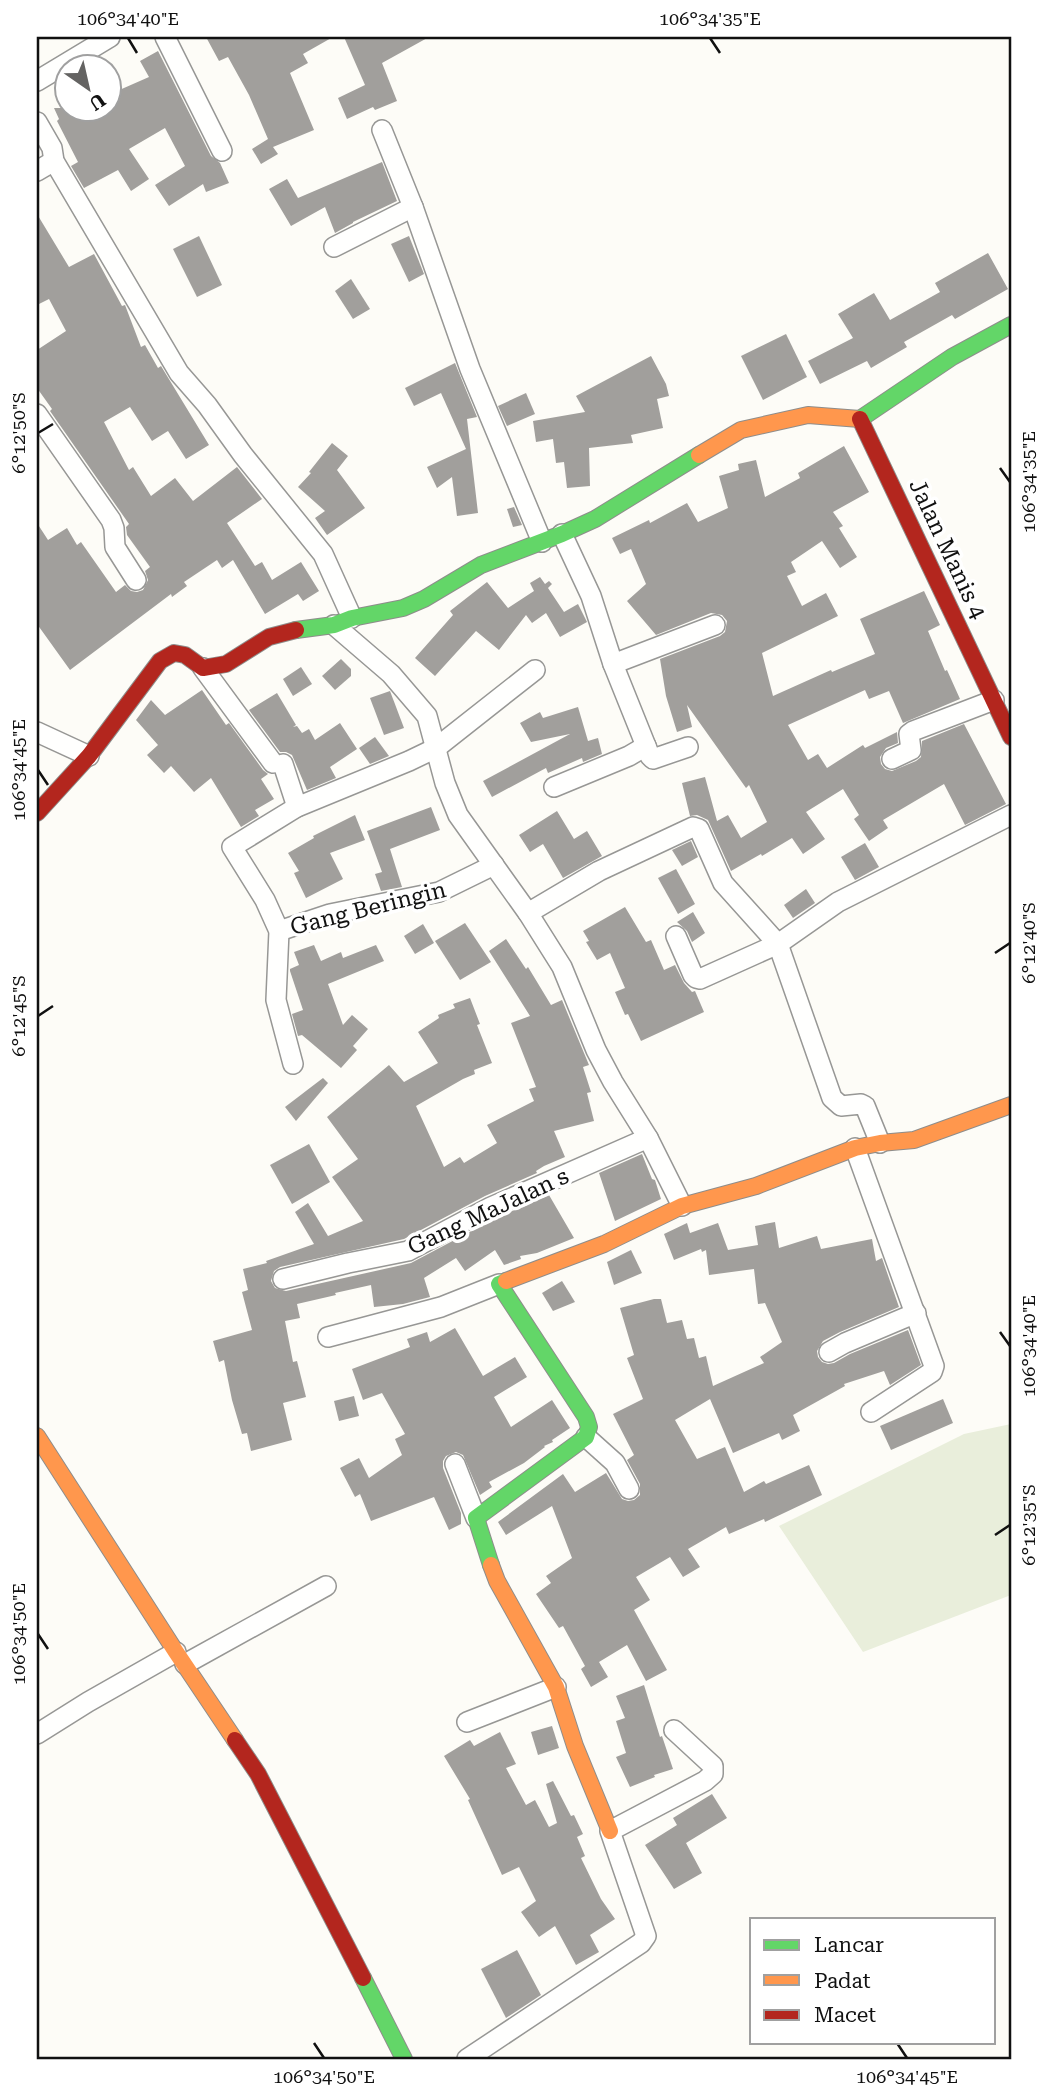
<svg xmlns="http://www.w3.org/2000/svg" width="1048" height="2096" viewBox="0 0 1048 2096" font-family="'Roboto Serif',serif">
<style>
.cemetery{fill:#e9eedb}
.building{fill:#a19f9c}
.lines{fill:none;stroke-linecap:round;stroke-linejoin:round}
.street-casing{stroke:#979795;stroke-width:22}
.fast-casing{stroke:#8e8d8b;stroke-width:18}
.slow-casing{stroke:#8e8d8b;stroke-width:18}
.jam-casing{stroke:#8e8d8b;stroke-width:18}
.street{stroke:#fffffe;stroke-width:19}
.fast{stroke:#63d668;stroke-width:16}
.slow{stroke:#ff974d;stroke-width:16}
.jam{stroke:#b3261e;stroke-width:16}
.ticks{fill:none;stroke:#111;stroke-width:2.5}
.labels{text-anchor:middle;stroke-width:7;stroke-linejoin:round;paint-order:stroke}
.street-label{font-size:23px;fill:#111;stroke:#fff}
.neatline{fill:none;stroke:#111;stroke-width:2.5}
.ticks-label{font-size:18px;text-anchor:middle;fill:#111}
</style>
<rect width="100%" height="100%" fill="#fdfcf7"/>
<polygon class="cemetery" points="1011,1424 1011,1595 863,1652 779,1526 964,1434"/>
<g class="building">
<polygon points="206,37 333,37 303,54 308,63 290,73 314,130 273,147 278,154 261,164 252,149 268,139 249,95 228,57 219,61"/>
<polygon points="344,37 429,37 382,63 397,101 375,110 373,107 347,119 338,98 365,85"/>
<polygon points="158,51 211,156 220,163 229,183 206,192 203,184 169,206 155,185 185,166 165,128 129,149 149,179 131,191 118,170 84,188 71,166 78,162 57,121 59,119 54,108 108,108 108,95 149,77 140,61"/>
<polygon points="382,162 397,201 353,222 353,223 335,233 325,207 291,226 269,189 287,179 298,198"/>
<polygon points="37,214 69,267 94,254 122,306 125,305 141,347 145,345 158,368 161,366 209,445 186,459 168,431 152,441 130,407 104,422 129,470 133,467 151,496 175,478 193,501 237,467 262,499 227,523 255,566 262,562 272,580 301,562 319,591 303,601 298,594 265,614 233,560 222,568 217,560 184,582 187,586 172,597 171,594 70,670 37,624 37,523 48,540 67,528 77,545 81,542 116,592 125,585 131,591 137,592 143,590 148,580 145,571 150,567 127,535 126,527 129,524 50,411 52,409 37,388 37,350 66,331 49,299 37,305"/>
<polygon points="199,236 222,285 197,297 173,249"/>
<polygon points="409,236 424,274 409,282 391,244"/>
<polygon points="988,253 1008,289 955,319 952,315 904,342 907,347 871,368 867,361 820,384 808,361 853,338 838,314 874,293 890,320 940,292 935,283"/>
<polygon points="351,279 370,309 353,319 335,291"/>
<polygon points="786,334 807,377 763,400 741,356"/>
<polygon points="651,356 666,384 669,396 657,399 663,428 631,435 633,443 589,448 590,486 567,488 564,462 556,463 553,439 536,442 533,421 585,412 576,396"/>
<polygon points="455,363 477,417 467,419 478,513 457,516 452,477 437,488 427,467 466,449 441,393 414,406 405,388"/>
<polygon points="526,393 535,414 507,426 498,406"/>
<polygon points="332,443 348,456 337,470 365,508 327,535 315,518 325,511 298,487 311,473 309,472"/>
<polygon points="844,446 869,492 833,512 843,526 839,528 857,557 840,568 822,541 791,562 796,572 787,576 802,606 826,593 838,616 762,653 773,696 831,670 832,672 875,654 860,619 924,591 940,625 928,631 945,671 947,670 960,699 903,723 889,691 869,699 865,690 788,725 808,760 818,754 827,768 863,745 865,748 897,732 898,743 886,748 880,757 881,764 885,769 892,771 916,761 921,757 922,741 964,724 1006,804 965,825 944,784 883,820 888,828 869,841 854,819 859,815 843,789 806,812 825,839 803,854 792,838 762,856 761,854 731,871 708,820 697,815 690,816 682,783 705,777 717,821 728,815 741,838 767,822 749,785 746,788 687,705 692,727 677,732 666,696 660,659 720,636 725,632 727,621 722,615 711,613 656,635 627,601 646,584 631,549 620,554 612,538 649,520 650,523 687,503 698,522 728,508 719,476 739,470 738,464 756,460 765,497 800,478 798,473"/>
<polygon points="514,507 522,525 513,527 507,509"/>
<polygon points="540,577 545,584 549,581 552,584 548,588 564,612 578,604 587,622 560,637 546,613 532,623 526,615 499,650 476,631 435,676 415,658 453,615 450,611 487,582 508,608 534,591 530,583"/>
<polygon points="341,659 351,669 351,676 335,690 322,676"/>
<polygon points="301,667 312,684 293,696 283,679"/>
<polygon points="202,690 226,725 229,723 263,770 268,774 261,779 274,799 255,810 259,816 241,827 211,778 194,792 171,766 164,773 147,755 158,745 136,720 151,700 165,715"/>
<polygon points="390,691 404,728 384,735 370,698"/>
<polygon points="277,693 296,725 293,727 297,726 302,733 309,729 315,740 340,723 357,749 330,767 336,778 307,790 292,755 286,752 280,752 249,710"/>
<polygon points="578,707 588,741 598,738 602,754 583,762 582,758 548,773 546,768 492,797 483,781 570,734 531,742 520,723 540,712 543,718"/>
<polygon points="375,737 389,756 370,764 359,748"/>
<polygon points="431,807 440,830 390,849 402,887 381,891 375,874 382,872 367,831"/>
<polygon points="557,811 574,839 587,831 602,856 563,878 543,844 530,852 519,835"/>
<polygon points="355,815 365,840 330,853 343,879 306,898 294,873 299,871 288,853 314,838 313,836"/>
<polygon points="691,841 698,857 682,866 672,850"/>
<polygon points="865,843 879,867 855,880 841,857"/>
<polygon points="676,869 695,904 678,914 658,878"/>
<polygon points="806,889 815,903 793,918 784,905"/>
<polygon points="625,907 646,942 651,940 664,970 675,965 684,983 692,992 695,991 704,1012 641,1041 628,1014 625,1015 615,992 625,988 610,953 597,960 586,942 589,941 583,931"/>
<polygon points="693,912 705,933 692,942 687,931 677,922"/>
<polygon points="465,923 491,962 460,980 435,941"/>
<polygon points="423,924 434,943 415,954 404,936"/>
<polygon points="506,939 526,969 528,967 551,1005 562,1000 589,1065 583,1067 591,1092 587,1093 594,1121 554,1131 565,1157 544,1166 536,1171 537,1173 485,1196 404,1239 280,1267 274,1271 271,1281 275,1288 286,1291 411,1263 496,1218 549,1195 574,1238 537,1253 520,1256 521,1259 504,1265 495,1250 465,1271 456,1258 424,1278 430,1297 403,1304 374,1307 371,1285 335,1293 336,1295 297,1304 300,1318 285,1321 293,1362 297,1361 306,1397 283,1403 292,1440 251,1451 247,1433 242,1434 232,1400 224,1360 219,1362 213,1341 252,1330 242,1292 248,1290 243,1269 267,1263 266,1261 314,1244 295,1212 308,1203 328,1236 363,1221 332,1177 358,1159 327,1117 389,1065 404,1082 438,1063 418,1032 439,1018 438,1015 455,1008 453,1004 470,998 480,1024 477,1025 492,1063 474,1070 475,1074 463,1079 416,1106 444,1167 460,1157 464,1163 497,1143 487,1125 534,1101 529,1089 536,1087 511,1023 530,1016 489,951"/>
<polygon points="314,945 321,961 341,952 343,958 376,945 384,961 328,984 343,1025 352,1015 368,1029 353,1046 357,1050 341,1068 302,1035 298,1036 292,1014 303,1010 290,971 290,969 299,965 294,952"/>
<polygon points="323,1078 328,1083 296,1121 285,1107"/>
<polygon points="309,1144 330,1182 292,1204 270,1165"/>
<polygon points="642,1154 652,1179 655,1180 661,1199 615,1221 599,1173"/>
<polygon points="775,1222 779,1248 817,1236 821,1249 872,1239 876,1261 882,1258 899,1307 840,1332 823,1341 817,1351 818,1357 822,1362 828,1364 834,1363 850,1354 908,1330 921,1365 890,1385 884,1371 844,1384 845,1386 793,1415 800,1431 782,1440 779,1433 733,1453 710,1399 675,1420 697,1459 725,1447 744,1492 764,1481 766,1484 809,1465 822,1495 765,1522 764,1519 729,1534 726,1527 688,1549 700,1567 683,1577 670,1557 636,1577 650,1600 634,1610 667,1670 646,1681 627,1645 599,1662 608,1677 591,1687 581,1669 585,1666 563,1626 559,1628 536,1594 551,1583 546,1576 572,1558 552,1506 506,1535 498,1522 563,1474 575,1492 606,1473 622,1499 628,1501 634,1500 640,1495 640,1484 627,1460 634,1455 613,1414 643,1399 627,1358 634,1355 620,1308 654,1299 661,1299 667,1323 682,1320 687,1339 694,1338 699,1358 706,1356 713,1386 764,1363 760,1357 782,1342 765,1303 758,1304 754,1269 709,1275 706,1250 702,1252 701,1249 674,1260 664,1234 687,1223 690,1233 718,1223 728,1250 758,1245 755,1226"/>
<polygon points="631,1250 642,1273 614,1285 607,1262"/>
<polygon points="562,1281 575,1302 553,1311 542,1293"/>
<polygon points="455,1328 483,1376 515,1357 527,1377 494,1397 511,1427 552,1400 570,1428 552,1440 553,1442 544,1446 545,1447 524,1463 489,1482 492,1487 480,1495 463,1455 456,1452 446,1456 443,1461 443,1468 461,1513 461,1524 449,1530 434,1497 371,1521 360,1494 355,1497 340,1468 359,1458 369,1478 402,1455 395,1439 405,1434 382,1393 363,1400 352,1369 410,1347 407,1339 427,1332 430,1342"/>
<polygon points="354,1396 359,1416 339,1421 334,1401"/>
<polygon points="943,1399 953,1423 891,1450 880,1426"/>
<polygon points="644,1685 660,1737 662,1736 673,1769 654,1775 655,1777 630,1787 616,1757 626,1753 616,1721 625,1718 616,1696"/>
<polygon points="552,1726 559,1748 538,1755 531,1732"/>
<polygon points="500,1732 516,1764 506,1768 526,1805 535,1800 549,1827 557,1823 546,1784 553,1781 571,1816 574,1815 583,1834 577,1837 585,1856 581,1858 601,1899 615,1919 590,1935 599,1952 576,1965 555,1926 539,1937 521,1912 536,1901 519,1867 502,1875 468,1800 470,1799 444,1756 470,1740 474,1746"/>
<polygon points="712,1794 727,1818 686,1843 702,1873 674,1889 645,1845 677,1825 673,1818"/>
<polygon points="517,1950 541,1995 506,2018 481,1969"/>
</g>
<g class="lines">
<defs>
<g id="street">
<polyline points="165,37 222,151"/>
<polyline points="37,81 110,37"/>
<polyline points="37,122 52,148 54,161 179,373 207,405 243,455 323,554 352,618"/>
<polyline points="382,130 413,207 470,369 542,542"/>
<polyline points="37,171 54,161"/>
<polyline points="334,247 413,207"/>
<polyline points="37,414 111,520 114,528 115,547 136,580"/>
<polyline points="562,534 591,596 613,664 650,756 653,759 688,747"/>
<polyline points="334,625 391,674 427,716 445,783 458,815 528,913 562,967 596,1050 613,1082 648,1138 682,1206"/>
<polyline points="613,664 715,625"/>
<polyline points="203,668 273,763"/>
<polyline points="37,732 89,756"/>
<polyline points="892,759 911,750 909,734 913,731 994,700"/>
<polyline points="283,764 297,807"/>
<polyline points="554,787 629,756 646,746"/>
<polyline points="528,913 599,871 693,827 699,829 723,883 778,944 832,1098 841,1106 861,1104 865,1106 880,1143"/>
<polyline points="279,931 330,914 439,892 494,865"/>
<polyline points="676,936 693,975 696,978 700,979 778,944 838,902 1011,815"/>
<polyline points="293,1064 276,1000 279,931 265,900 232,847 297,807 409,761 436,748 535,670"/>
<polyline points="855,1148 934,1366 932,1372 871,1412"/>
<polyline points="283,1279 348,1263 408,1251 491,1207 648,1138"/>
<polyline points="328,1337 441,1307 499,1284"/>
<polyline points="829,1352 845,1343 916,1313"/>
<polyline points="586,1437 615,1463 629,1489"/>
<polyline points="455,1464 476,1518"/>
<polyline points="185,1664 326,1586"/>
<polyline points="467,1722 556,1687"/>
<polyline points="37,1734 88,1702 176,1652"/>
<polyline points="467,2059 641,1943 646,1936 610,1831 705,1781 713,1774 713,1766 674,1730"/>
</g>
<g id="fast">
<polyline points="860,419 952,357 1011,325"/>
<polyline points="296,630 334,625 352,618 403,608 424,599 481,565 562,534 595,519 699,455"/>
<polyline points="491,1565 476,1518 586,1437 589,1427 586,1417 499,1284 506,1281"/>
<polyline points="363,1978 404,2059"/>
</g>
<g id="slow">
<polyline points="699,455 741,430 808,415 860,419"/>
<polyline points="506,1281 604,1244 682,1206 756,1186 855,1148 880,1143 914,1140 1011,1105"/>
<polyline points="37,1436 176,1652 235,1740"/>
<polyline points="491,1565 497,1581 556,1687 575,1746 610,1831"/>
</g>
<g id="jam">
<polyline points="860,419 1011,737"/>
<polyline points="37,813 89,756 160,661 174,653 185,655 203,668 226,664 269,637 296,630"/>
<polyline points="235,1740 258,1774 363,1978"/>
</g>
</defs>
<use href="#street" class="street-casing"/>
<use href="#fast" class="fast-casing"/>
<use href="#slow" class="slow-casing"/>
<use href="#jam" class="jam-casing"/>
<use href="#street" class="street"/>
<use href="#fast" class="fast"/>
<use href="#slow" class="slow"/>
<use href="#jam" class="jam"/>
</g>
<path class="ticks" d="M 128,38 L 137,53M 710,38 L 720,53M 38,433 L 53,424M 1000,468 L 1010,482M 38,770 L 48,785M 995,953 L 1010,943M 38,1016 L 53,1006M 1000,1332 L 1010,1346M 995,1535 L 1010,1525M 38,1634 L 48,1649M 314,2043 L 324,2058M 897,2043 L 907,2058"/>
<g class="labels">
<g class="street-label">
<text transform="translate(948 549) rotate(65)" y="8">Jalan Manis 4</text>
<text transform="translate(368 908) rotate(-14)" y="8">Gang Beringin</text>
<text transform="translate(488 1211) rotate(-25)" y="8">Gang MaJalan s</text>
</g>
</g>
<rect width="1048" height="2096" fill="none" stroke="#ffffff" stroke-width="77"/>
<rect x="750" y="1918" width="245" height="126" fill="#ffffff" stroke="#a0a0a0" stroke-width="2"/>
<rect x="764" y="1940" width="35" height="10" fill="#63d668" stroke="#a0a0a0" stroke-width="2"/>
<text x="814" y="1952" font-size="21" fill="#111111">Lancar</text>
<rect x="764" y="1975" width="35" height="10" fill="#ff974d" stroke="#a0a0a0" stroke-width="2"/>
<text x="814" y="1988" font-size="21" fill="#111111">Padat</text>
<rect x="764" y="2010" width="35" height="10" fill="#b3261e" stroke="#a0a0a0" stroke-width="2"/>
<text x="814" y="2022" font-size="21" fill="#111111">Macet</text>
<g transform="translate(88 88) rotate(146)"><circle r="33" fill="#ffffff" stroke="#a0a0a0" stroke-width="2"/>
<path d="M0-5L12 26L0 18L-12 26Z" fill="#646362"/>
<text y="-10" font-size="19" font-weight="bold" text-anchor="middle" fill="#111111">U</text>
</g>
<rect x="38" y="38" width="972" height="2020" class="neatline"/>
<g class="ticks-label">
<text x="128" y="25">106°34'40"E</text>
<text x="710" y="25">106°34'35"E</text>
<text transform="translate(19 433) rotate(-90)" y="6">6°12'50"S</text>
<text transform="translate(1029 482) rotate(-90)" y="6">106°34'35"E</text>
<text transform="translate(19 770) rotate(-90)" y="6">106°34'45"E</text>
<text transform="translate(1029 943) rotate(-90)" y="6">6°12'40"S</text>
<text transform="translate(19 1016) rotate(-90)" y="6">6°12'45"S</text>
<text transform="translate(1029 1346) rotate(-90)" y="6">106°34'40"E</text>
<text transform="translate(1029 1525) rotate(-90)" y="6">6°12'35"S</text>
<text transform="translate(19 1634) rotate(-90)" y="6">106°34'50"E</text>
<text x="324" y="2083">106°34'50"E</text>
<text x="907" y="2083">106°34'45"E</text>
</g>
</svg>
